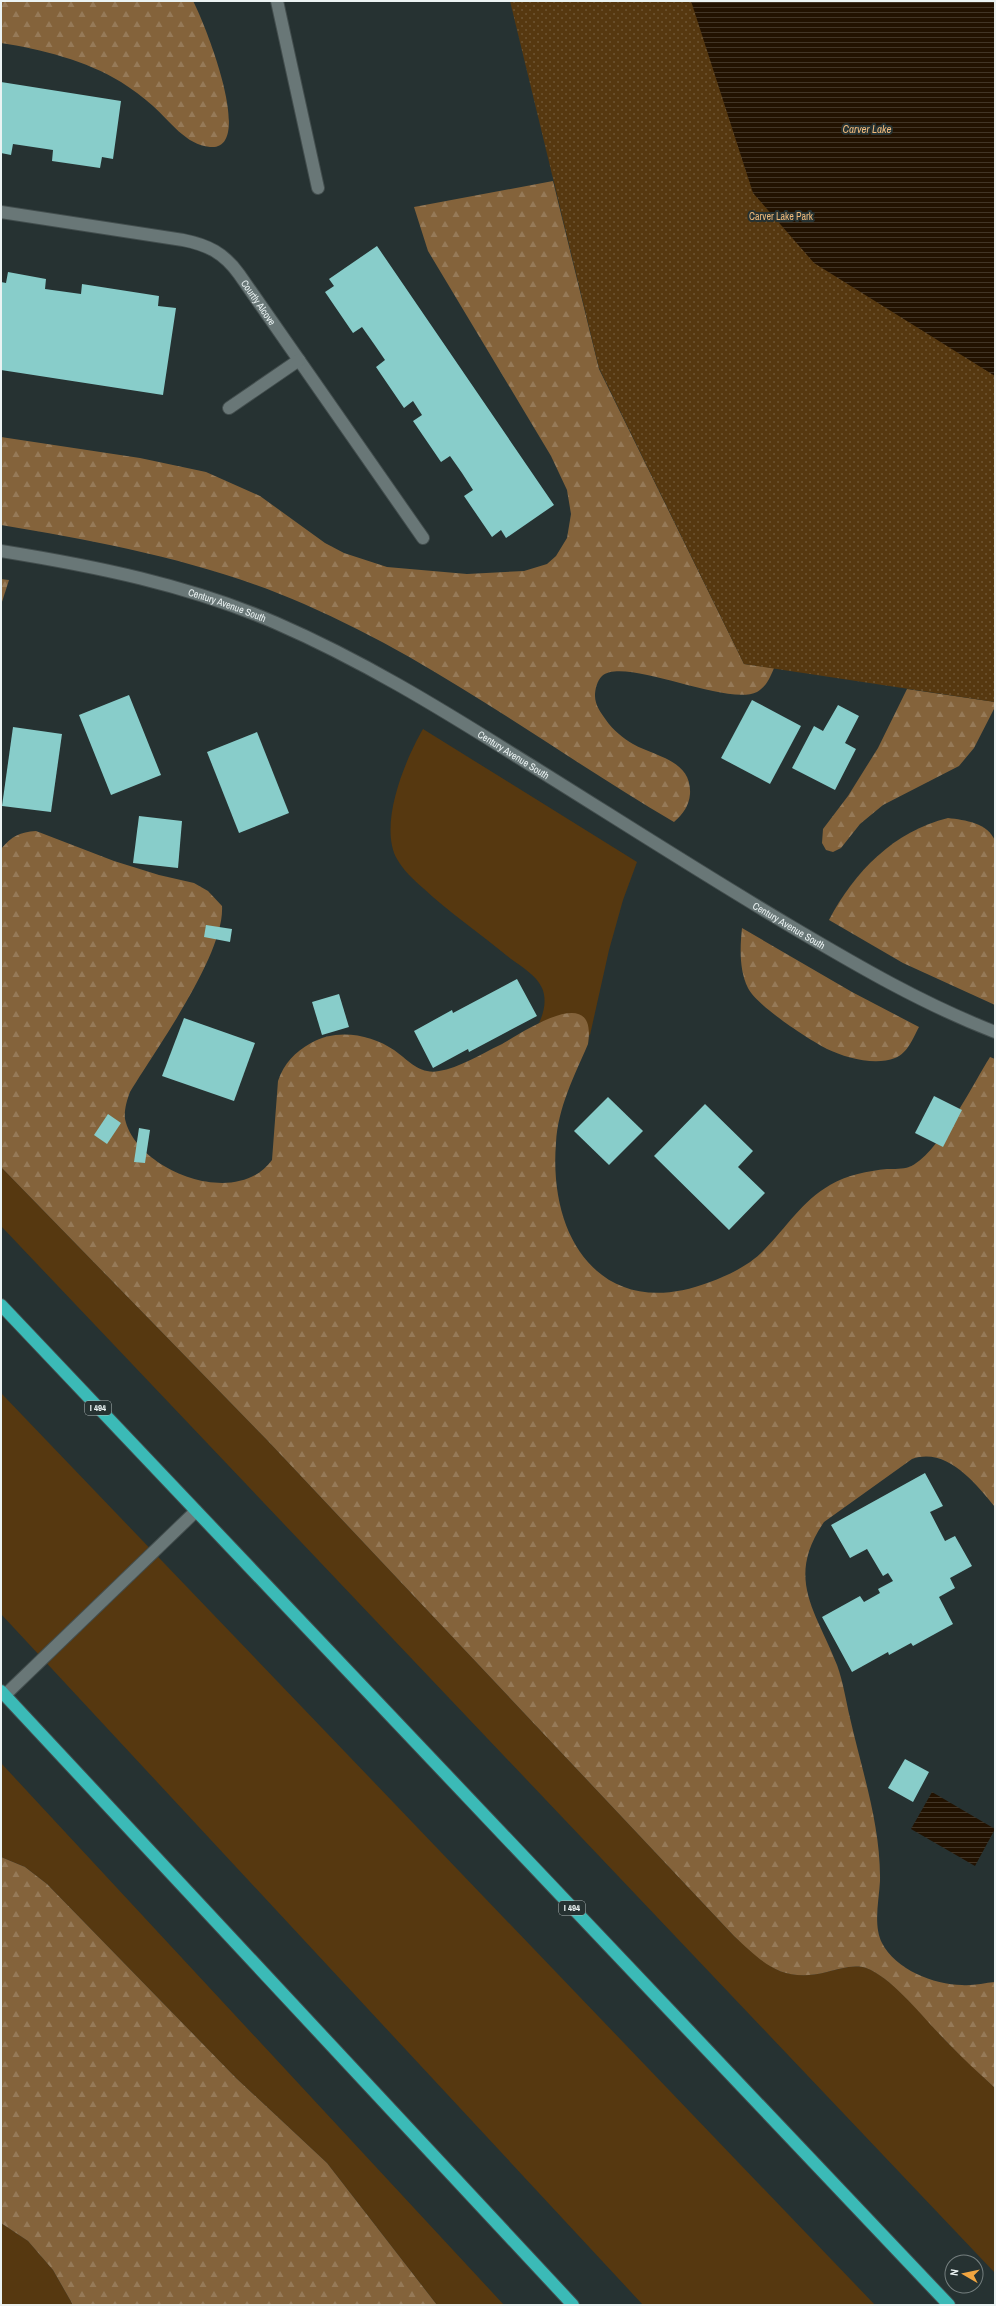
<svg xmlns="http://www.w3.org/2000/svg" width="996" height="2306" viewBox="0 0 996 2306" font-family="'Archivo Narrow',sans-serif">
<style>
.grass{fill:#563810}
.forest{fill:url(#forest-firs)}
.park{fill:url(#park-dots)}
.water{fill:url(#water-rules)}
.building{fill:#88cdca}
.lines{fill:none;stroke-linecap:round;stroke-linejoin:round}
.lane-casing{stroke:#434e4e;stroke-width:14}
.street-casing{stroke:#434e4e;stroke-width:14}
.secondary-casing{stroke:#434e4e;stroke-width:14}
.highway-casing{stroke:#434e4e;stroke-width:14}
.lane{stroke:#697777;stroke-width:12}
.street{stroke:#697777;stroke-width:12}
.secondary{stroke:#697777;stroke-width:12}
.highway{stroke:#3bbab7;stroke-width:12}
.labels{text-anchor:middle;stroke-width:4;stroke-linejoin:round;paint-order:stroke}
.shield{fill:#263232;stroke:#b0b9b9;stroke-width:1}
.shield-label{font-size:9px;font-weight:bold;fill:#ebf3f3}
.park-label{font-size:10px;fill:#edb97b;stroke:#263232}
.street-label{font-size:10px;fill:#ebf3f3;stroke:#263232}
.water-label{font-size:11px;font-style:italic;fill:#f0bb7e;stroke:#263232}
</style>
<defs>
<pattern id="forest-firs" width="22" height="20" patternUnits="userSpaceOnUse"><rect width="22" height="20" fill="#84633b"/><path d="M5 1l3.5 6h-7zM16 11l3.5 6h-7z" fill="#967a58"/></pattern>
<pattern id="park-dots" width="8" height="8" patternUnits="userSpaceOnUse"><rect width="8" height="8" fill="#563810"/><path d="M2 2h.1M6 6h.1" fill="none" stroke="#6e5533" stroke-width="1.8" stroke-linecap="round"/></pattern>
<pattern id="water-rules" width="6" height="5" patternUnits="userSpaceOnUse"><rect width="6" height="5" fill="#221201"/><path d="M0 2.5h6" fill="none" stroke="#423526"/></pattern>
</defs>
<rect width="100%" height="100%" fill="#263232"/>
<g class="grass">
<path d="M 423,729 L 637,862 L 623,900 L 609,950 L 588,1044 L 590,1036 L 571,1013 L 561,1015 L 539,1023 C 544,1013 547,999 542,988 C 536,975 522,967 511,959 C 482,935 451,914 423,888 C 414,880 403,870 397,859 C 378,825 405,760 423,729 Z"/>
<path d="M 1,1167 L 267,1440 L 734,1936 C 766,1964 780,1983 827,1972 C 839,1969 854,1964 866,1968 C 892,1977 926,2020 945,2040 C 961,2056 978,2072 995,2088 L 995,2273 L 1,1226 Z"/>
<polygon points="1,1393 875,2305 643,2305 1,1614"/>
<polygon points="1,1763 504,2305 437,2305 327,2163 236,2078 47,1884 25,1867 1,1857"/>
<polygon points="1,2223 28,2241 53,2270 73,2305 1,2305"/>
</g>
<g class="forest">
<path d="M 1,1 L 193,1 C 203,19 257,151 210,147 C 186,145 170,121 153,106 C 143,97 132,89 121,82 C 87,61 41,49 1,43 Z"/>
<path d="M 553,181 L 599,369 L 744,664 L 774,668 C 770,678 766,687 757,692 C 726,707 625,656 602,676 C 597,681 595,689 595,696 C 595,705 601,713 606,720 C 613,730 623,738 633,744 C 656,757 692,760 690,794 C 689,806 683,814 674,822 C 551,750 436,661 304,604 C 208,562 103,542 1,525 L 1,437 L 140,458 L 206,472 L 260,496 L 325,543 L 344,553 L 387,567 L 467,574 L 524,571 L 547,564 L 556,556 L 567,538 L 571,514 L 567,490 L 551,456 L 428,251 L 414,207 Z"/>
<polygon points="1,579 9,580 1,605"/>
<polygon points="907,689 995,702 995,707 974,748 959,766 883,805 860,824 841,848 833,852 826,850 822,843 823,829 848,796 878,748"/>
<path d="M 948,818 C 965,820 988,823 995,841 L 995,1005 L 903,963 L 829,920 C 854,872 894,831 948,818 Z"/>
<path d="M 36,831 L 114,861 L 159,875 L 194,883 L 208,891 L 222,906 C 225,954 156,1049 130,1092 C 127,1100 124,1110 125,1119 C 136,1170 236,1210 272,1160 L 278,1081 C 284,1063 295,1052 311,1043 C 336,1028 371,1034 394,1050 C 408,1060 420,1075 439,1071 C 459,1068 481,1054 500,1045 C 522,1033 598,980 588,1044 C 574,1077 558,1107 556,1143 C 548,1241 604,1323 710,1282 C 729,1275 750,1265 764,1250 C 786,1228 802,1201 830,1185 C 847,1175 868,1171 887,1169 C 894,1169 903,1169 909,1167 C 937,1157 973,1084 990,1057 L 995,1059 L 995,1507 C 975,1483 947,1447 912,1459 L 824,1522 C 785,1579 816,1611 837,1665 C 843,1681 846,1701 850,1718 C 862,1771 881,1826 880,1881 C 879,1900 873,1925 882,1943 C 895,1969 934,1985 962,1985 C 973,1986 984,1983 995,1982 L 995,2088 C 979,2073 962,2058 947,2042 C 927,2022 892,1977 866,1968 C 854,1964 839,1969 827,1972 C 782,1983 764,1964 734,1936 L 267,1440 L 1,1167 L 1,849 C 12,836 20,832 36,831 Z"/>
<path d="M 742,928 L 852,992 L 919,1027 C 913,1038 908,1053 895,1058 C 875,1066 846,1058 827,1049 C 808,1039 757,1006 748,988 C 739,970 740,947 742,928 Z"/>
<polygon points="1,1857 25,1867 47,1884 236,2078 327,2163 437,2305 73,2305 53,2270 28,2241 1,2223"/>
</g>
<polygon class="park" points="510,1 995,1 995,702 744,664 599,368"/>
<g class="water">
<polygon points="691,1 995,1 995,376 814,263 753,193"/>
<polygon points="932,1792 995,1829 975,1866 911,1829"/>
</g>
<g class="building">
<polygon points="1,82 121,101 113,159 102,157 100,168 52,161 53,150 13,144 11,155 1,153"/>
<polygon points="377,246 554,505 506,538 501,530 492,537 464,496 473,490 462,473 450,456 441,462 413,421 422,415 413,401 404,408 376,367 385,360 374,344 362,327 353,333 325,292 334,286 329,279"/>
<polygon points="8,272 46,279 45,289 81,294 82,284 159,296 158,306 176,308 163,395 1,370 1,282 6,283"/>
<polygon points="129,695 161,775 111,795 79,715"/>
<polygon points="752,700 801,726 770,784 721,758"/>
<polygon points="838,705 859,716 845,743 856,749 835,790 792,768 814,726 823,731"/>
<polygon points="13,727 62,734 51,812 2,806"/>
<polygon points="257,732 289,813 239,833 207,752"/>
<polygon points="139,816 182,821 178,868 133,863"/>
<polygon points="206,925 232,929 230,942 204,937"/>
<polygon points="517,979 537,1016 469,1052 468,1049 433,1068 414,1031 452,1010 453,1013"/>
<polygon points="339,994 349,1027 322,1035 312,1002"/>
<polygon points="184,1018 255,1043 234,1101 162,1076"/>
<polygon points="934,1096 962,1110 943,1147 915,1133"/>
<polygon points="608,1097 643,1131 609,1165 574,1131"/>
<polygon points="705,1104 753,1151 738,1167 765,1193 729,1230 654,1156"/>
<polygon points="108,1114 121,1123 107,1144 94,1135"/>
<polygon points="139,1128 150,1130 145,1163 134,1162"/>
<polygon points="925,1473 943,1506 930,1512 945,1541 955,1536 972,1566 950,1578 955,1588 939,1597 953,1624 913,1646 911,1643 889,1655 888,1652 852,1672 822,1617 860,1596 864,1602 880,1593 878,1589 893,1581 888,1573 883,1576 867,1549 850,1558 831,1525"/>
<polygon points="905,1759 929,1772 913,1802 888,1788"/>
</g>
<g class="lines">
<defs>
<g id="lane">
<polyline points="277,1 318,188"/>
<polyline points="5,1695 196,1511"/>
</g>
<g id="street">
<path id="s1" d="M 1,212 L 183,240 C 208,245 224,253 239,274 L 423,538"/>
<polyline points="229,408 299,360"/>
</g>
<g id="secondary">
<path id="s2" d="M 1,551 C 94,566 189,585 276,623 C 361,660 438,707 516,756 C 608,813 699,872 792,927 C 858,966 923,1004 995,1032"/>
</g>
<g id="highway">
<polyline points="1,1305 949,2305"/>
<polyline points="1,1691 573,2305"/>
</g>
</defs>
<use href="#lane" class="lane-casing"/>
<use href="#street" class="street-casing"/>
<use href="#secondary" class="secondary-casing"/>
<use href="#highway" class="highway-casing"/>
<use href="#lane" class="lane"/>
<use href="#street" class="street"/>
<use href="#secondary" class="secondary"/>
<use href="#highway" class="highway"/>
</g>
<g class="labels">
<g class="shield">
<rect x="85" y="1401" width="26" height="14" rx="3"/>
<rect x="559" y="1901" width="26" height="14" rx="3"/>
</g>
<g class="shield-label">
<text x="98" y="1411">I 494</text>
<text x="572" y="1911">I 494</text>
</g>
<g class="park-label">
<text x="781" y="220">Carver Lake Park</text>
</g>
<g class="street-label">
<text dy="4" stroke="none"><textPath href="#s1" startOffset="286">Courtly Alcove</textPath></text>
<text dy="4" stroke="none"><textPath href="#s2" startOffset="233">Century Avenue South</textPath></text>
<text dy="4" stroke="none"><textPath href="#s2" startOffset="557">Century Avenue South</textPath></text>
<text dy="4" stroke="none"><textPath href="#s2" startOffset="881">Century Avenue South</textPath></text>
</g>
<g class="water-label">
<text x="867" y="133">Carver Lake</text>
</g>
</g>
<rect width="996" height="2306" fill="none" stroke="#ebf3f3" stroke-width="4"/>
<g transform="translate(964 2274) rotate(279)"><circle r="19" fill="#263232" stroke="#757f7f"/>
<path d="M0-3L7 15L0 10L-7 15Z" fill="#f1a540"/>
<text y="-6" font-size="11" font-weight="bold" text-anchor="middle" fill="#ebf3f3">N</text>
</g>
</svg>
